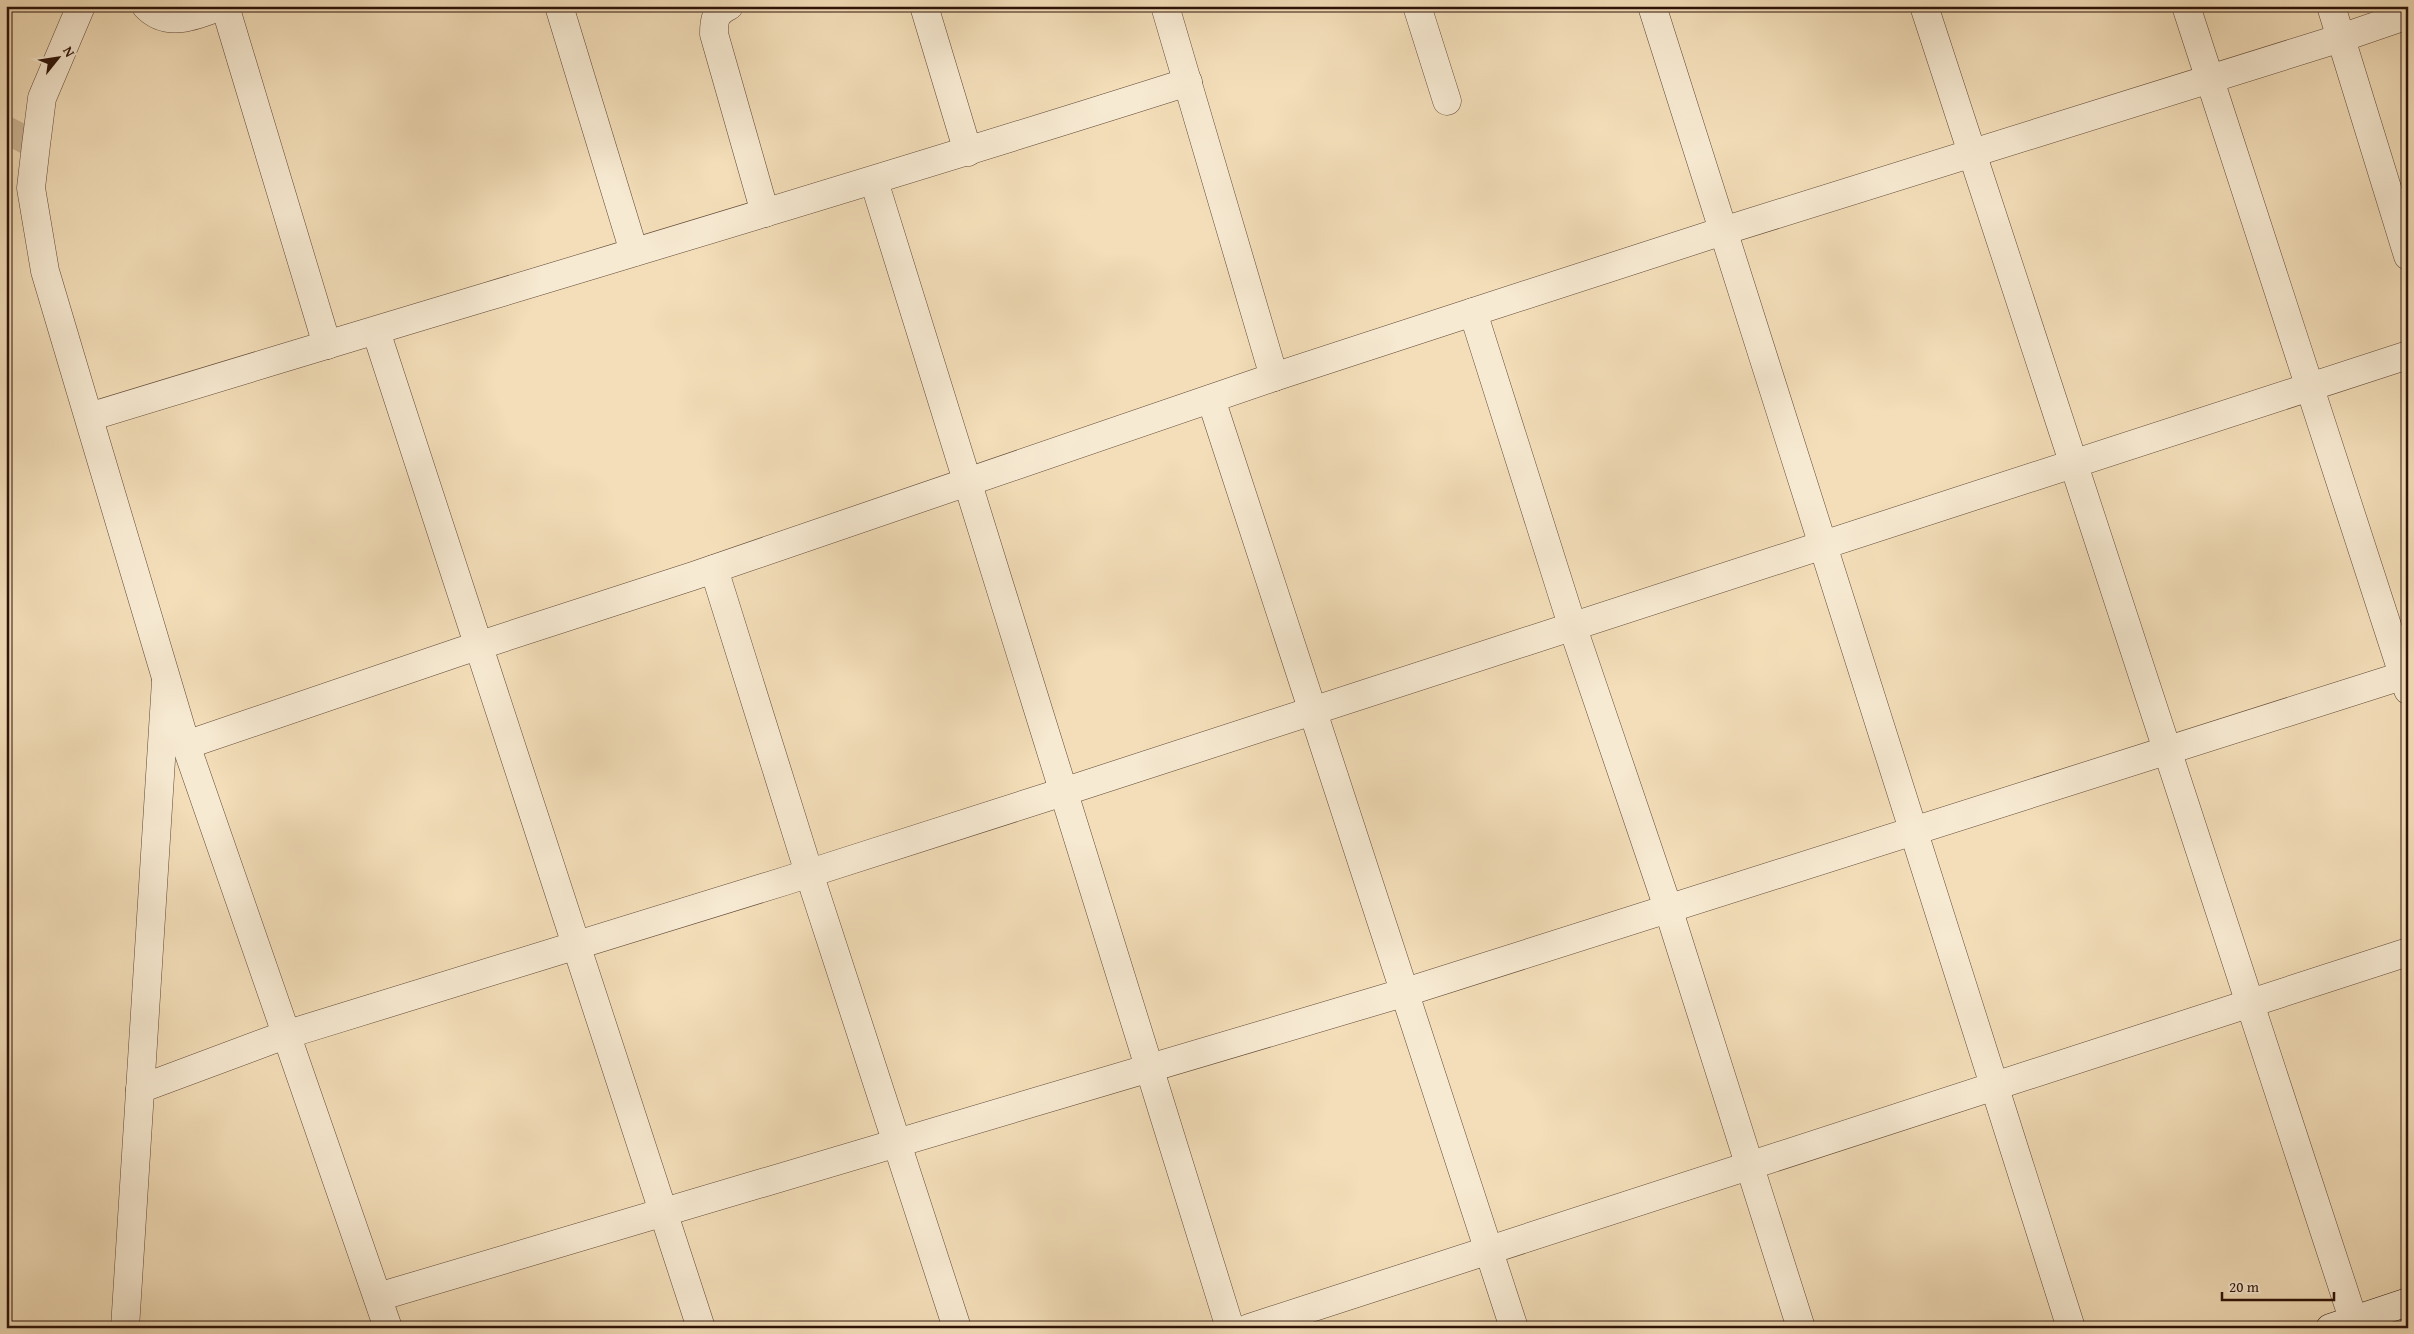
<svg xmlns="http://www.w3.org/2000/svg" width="2414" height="1334" viewBox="0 0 2414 1334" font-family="'Gentium Book Plus',serif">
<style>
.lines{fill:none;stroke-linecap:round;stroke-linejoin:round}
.minor-tunnel{stroke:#ccb596;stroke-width:28;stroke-dasharray:28 14;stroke-linecap:butt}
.minor-casing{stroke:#5f4634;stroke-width:29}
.tertiary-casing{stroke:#5f4634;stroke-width:29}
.secondary-casing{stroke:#2e1308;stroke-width:29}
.minor{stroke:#f7ead2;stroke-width:28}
.tertiary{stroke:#f7ead2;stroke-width:28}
.secondary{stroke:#f7ead2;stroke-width:28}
</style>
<rect width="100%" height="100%" fill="#f3deb9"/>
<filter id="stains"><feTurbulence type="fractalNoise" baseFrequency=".004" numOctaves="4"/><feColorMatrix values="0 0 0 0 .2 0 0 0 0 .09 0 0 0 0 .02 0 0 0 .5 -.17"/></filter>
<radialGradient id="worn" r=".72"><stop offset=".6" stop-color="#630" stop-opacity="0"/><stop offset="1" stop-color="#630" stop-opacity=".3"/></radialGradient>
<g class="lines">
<polyline class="minor-tunnel" points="6,130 36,145"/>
<defs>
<g id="minor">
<path d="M 146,6 C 168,29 196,15 221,6"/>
<polyline points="225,6 327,345"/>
<polyline points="559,6 634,252"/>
<path d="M 729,6 C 715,13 714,19 714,34 L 765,213"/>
<polyline points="924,6 968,152"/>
<polyline points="1165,6 1274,377"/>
<polyline points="1417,6 1447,101"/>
<polyline points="1652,6 2071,1328"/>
<polyline points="1924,6 2356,1328"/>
<polyline points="2186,6 2408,690"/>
<polyline points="2331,6 2408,256"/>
<polyline points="874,181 1230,1328"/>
<polyline points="1473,312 1572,625 1668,908 1801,1328"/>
<polyline points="376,331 701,1328"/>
<polyline points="1211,399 1514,1328"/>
<path d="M 89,417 C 455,305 823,198 1188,82"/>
<polyline points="714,569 809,873 957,1328"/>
<polyline points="186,745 459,652 693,576 1274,377 1473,312 1723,231 2341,38 2408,15"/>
<polyline points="140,1089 285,1035 785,881 1063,792 2408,355"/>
<polyline points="378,1297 1406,992 2408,674"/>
<polyline points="125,1328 166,681"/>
<polyline points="1249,1328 2408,952"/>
</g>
<polyline id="tertiary" points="81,6 42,98 36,145 31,188 45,271 186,745 388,1328"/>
<polyline id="secondary" points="2330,1328 2408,1302"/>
</defs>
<use href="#minor" class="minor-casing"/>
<use href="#tertiary" class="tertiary-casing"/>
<use href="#secondary" class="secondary-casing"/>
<use href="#minor" class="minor"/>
<use href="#tertiary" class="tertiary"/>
<use href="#secondary" class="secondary"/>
</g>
<rect width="2414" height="1334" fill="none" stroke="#f3deb9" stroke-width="25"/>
<rect x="8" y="8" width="2399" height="1319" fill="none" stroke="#2e1308" stroke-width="2.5"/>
<rect x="12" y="12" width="2389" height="1309" fill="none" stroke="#2e1308"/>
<g transform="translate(58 58) rotate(60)" stroke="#f7ead2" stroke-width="4" paint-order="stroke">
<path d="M0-4L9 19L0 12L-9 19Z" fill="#2e1308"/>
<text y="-8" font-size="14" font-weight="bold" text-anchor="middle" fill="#2e1308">N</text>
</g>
<path d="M2222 1292v8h112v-8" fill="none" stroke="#2e1308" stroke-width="2.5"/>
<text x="2229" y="1292" font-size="15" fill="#2e1308" stroke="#f7ead2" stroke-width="4" paint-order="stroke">20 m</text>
<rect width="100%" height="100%" filter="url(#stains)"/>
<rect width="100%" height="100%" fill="url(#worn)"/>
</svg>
